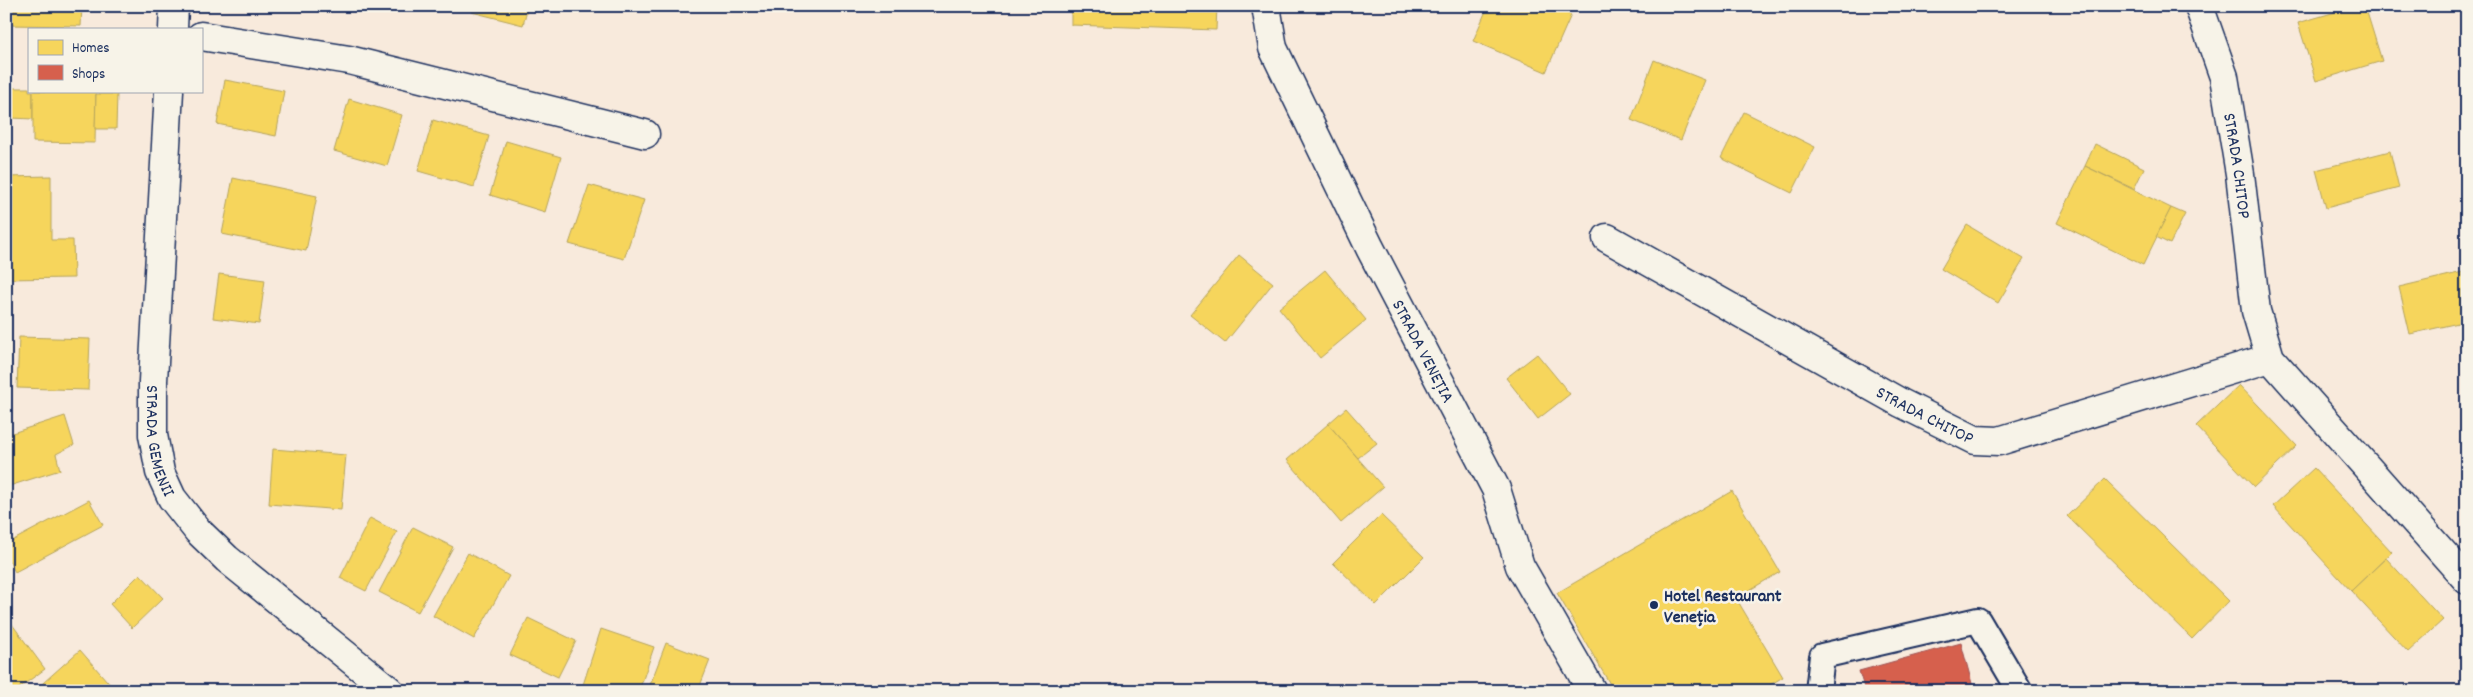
<svg xmlns="http://www.w3.org/2000/svg" width="2473" height="697" viewBox="0 0 2473 697" font-family="Dekko,sans-serif">
<style>
.homes{fill:#f6d55c;stroke:#b4a35d}
.shops{fill:#d6604d;stroke:#9e5152}
.lines{fill:none;stroke-linecap:round;stroke-linejoin:round}
.lane-casing{stroke:#1b2f5e;stroke-width:28}
.street-casing{stroke:#1b2f5e;stroke-width:31}
.lane{stroke:#f7f3e8;stroke-width:24}
.street{stroke:#f7f3e8;stroke-width:28}
.poi-dot{fill:#1b2f5e;stroke:#f7f3e8;stroke-width:2}
.labels{text-anchor:middle;stroke-width:5;stroke-linejoin:round;paint-order:stroke}
.street-label{font-size:18px;fill:#1b2f5e;stroke:#f7f3e8}
.poi-label{font-size:18px;font-weight:bold;fill:#1b2f5e;stroke:#f7f3e8;text-anchor:start}
</style>
<rect width="100%" height="100%" fill="#f8eadc"/>
<filter id="ink" filterUnits="userSpaceOnUse"><feTurbulence type="fractalNoise" baseFrequency=".02" numOctaves="2"/><feDisplacementMap in="SourceGraphic" scale="10" xChannelSelector="R" yChannelSelector="G"/><feConvolveMatrix kernelMatrix="1 2 1 2 8 2 1 2 1" color-interpolation-filters="sRGB"/></filter>
<g filter="url(#ink)">
<g class="homes">
<polygon points="6,6 82,6 81,26 6,25"/>
<polygon points="473,6 528,6 523,25 472,12"/>
<polygon points="1071,6 1217,6 1216,30 1071,25"/>
<polygon points="1488,6 1551,6 1571,15 1546,72 1473,41"/>
<polygon points="2356,6 2365,6 2382,61 2316,81 2298,23"/>
<polygon points="1654,60 1705,80 1681,140 1631,120"/>
<polygon points="225,80 284,91 276,136 217,124"/>
<polygon points="12,88 29,88 29,91 33,91 33,119 11,118"/>
<polygon points="33,91 96,91 95,143 33,142"/>
<polygon points="96,94 117,94 116,129 95,129"/>
<polygon points="349,99 402,115 387,166 334,151"/>
<polygon points="1744,112 1815,147 1792,193 1721,158"/>
<polygon points="433,120 489,136 474,187 418,171"/>
<polygon points="506,141 561,157 545,212 490,195"/>
<polygon points="2095,144 2144,168 2134,189 2085,166"/>
<polygon points="2390,151 2399,188 2326,208 2316,170"/>
<polygon points="2085,166 2171,208 2143,265 2057,223"/>
<polygon points="51,176 51,240 73,240 74,278 6,279 6,177"/>
<polygon points="233,178 317,196 306,251 222,234"/>
<polygon points="589,185 644,200 624,259 569,244"/>
<polygon points="2171,208 2185,214 2170,244 2156,237"/>
<polygon points="1967,225 2024,259 1998,303 1941,269"/>
<polygon points="1239,255 1273,283 1225,343 1190,315"/>
<polygon points="1325,270 1366,320 1320,358 1279,308"/>
<polygon points="2467,271 2467,321 2410,334 2399,287"/>
<polygon points="219,274 265,280 259,324 213,318"/>
<polygon points="19,337 90,339 88,390 17,388"/>
<polygon points="1537,354 1570,394 1538,419 1506,378"/>
<polygon points="2239,385 2297,446 2254,487 2196,426"/>
<polygon points="1346,408 1377,443 1358,458 1328,424"/>
<polygon points="65,416 74,445 56,454 60,470 6,487 6,435"/>
<polygon points="1328,424 1383,487 1341,523 1287,460"/>
<polygon points="273,449 346,455 341,510 269,504"/>
<polygon points="2314,468 2392,552 2351,591 2273,506"/>
<polygon points="2105,479 2229,601 2192,639 2067,516"/>
<polygon points="1732,491 1780,572 1736,598 1783,677 1760,691 1614,691 1557,593"/>
<polygon points="89,500 103,525 15,572 6,555 6,544"/>
<polygon points="1381,515 1424,557 1376,605 1333,563"/>
<polygon points="370,518 397,532 366,591 340,578"/>
<polygon points="413,527 453,547 418,612 379,592"/>
<polygon points="468,553 509,576 474,639 433,616"/>
<polygon points="2386,558 2443,620 2408,652 2351,591"/>
<polygon points="140,574 163,598 132,628 110,604"/>
<polygon points="6,616 45,669 15,691 6,691"/>
<polygon points="528,618 576,641 558,677 510,655"/>
<polygon points="601,629 654,647 639,691 581,691"/>
<polygon points="666,643 710,660 698,691 665,691 650,685"/>
<polygon points="80,650 114,689 34,691"/>
</g>
<polygon class="shops" points="1961,643 1974,691 1865,691 1859,671"/>
<g class="lines">
<defs>
<polyline id="lane" points="1818,691 1822,656 1978,620 2020,691"/>
<g id="street">
<path id="s1" d="M 1266,6 L 1273,48 L 1370,248 L 1496,489 L 1520,566 L 1592,691"/>
<path id="s2" d="M 2199,6 L 2224,77 L 2240,174 L 2256,311 L 2270,358 L 2467,580"/>
<polyline points="173,29 174,6"/>
<polyline points="201,36 349,60 645,134"/>
<path id="s3" d="M 169,91 L 153,381 L 153,435 L 160,472 L 172,498 L 198,531 L 227,559 L 390,691"/>
<path id="s4" d="M 1607,238 L 1901,403 L 1975,440 L 1999,441 L 2270,358"/>
</g>
</defs>
<use href="#lane" class="lane-casing"/>
<use href="#street" class="street-casing"/>
<use href="#lane" class="lane"/>
<use href="#street" class="street"/>
</g>
</g>
<circle class="poi-dot" cx="1654" cy="605" r="5"/>
<g class="labels">
<g class="street-label">
<text dy="6" stroke="none"><textPath href="#s2" startOffset="165">STRADA CHITOP</textPath></text>
<text dy="6" stroke="none"><textPath href="#s1" startOffset="381">STRADA VENEȚIA</textPath></text>
<text dy="6" stroke="none"><textPath href="#s4" startOffset="364">STRADA CHITOP</textPath></text>
<text dy="6" stroke="none"><textPath href="#s3" startOffset="351">STRADA GEMENII</textPath></text>
</g>
<g class="poi-label">
<text x="1664" y="601">Hotel Restaurant<tspan x="1664" dy="21">Veneția</tspan></text>
</g>
</g>
<rect width="2473" height="697" fill="none" stroke="#f7f3e8" stroke-width="25"/>
<rect x="12" y="12" width="2448" height="672" fill="none" stroke="#1b2f5e" stroke-width="2" filter="url(#ink)"/>
<rect x="28" y="28" width="175" height="65" fill="#f7f3e8" stroke="#9fa5b1"/>
<rect x="38" y="40" width="25" height="15" fill="#f6d55c" stroke="#9fa5b1"/>
<text x="72" y="52" font-size="15" fill="#1b2f5e">Homes</text>
<rect x="38" y="65" width="25" height="15" fill="#d6604d" stroke="#9fa5b1"/>
<text x="72" y="78" font-size="15" fill="#1b2f5e">Shops</text>
</svg>
